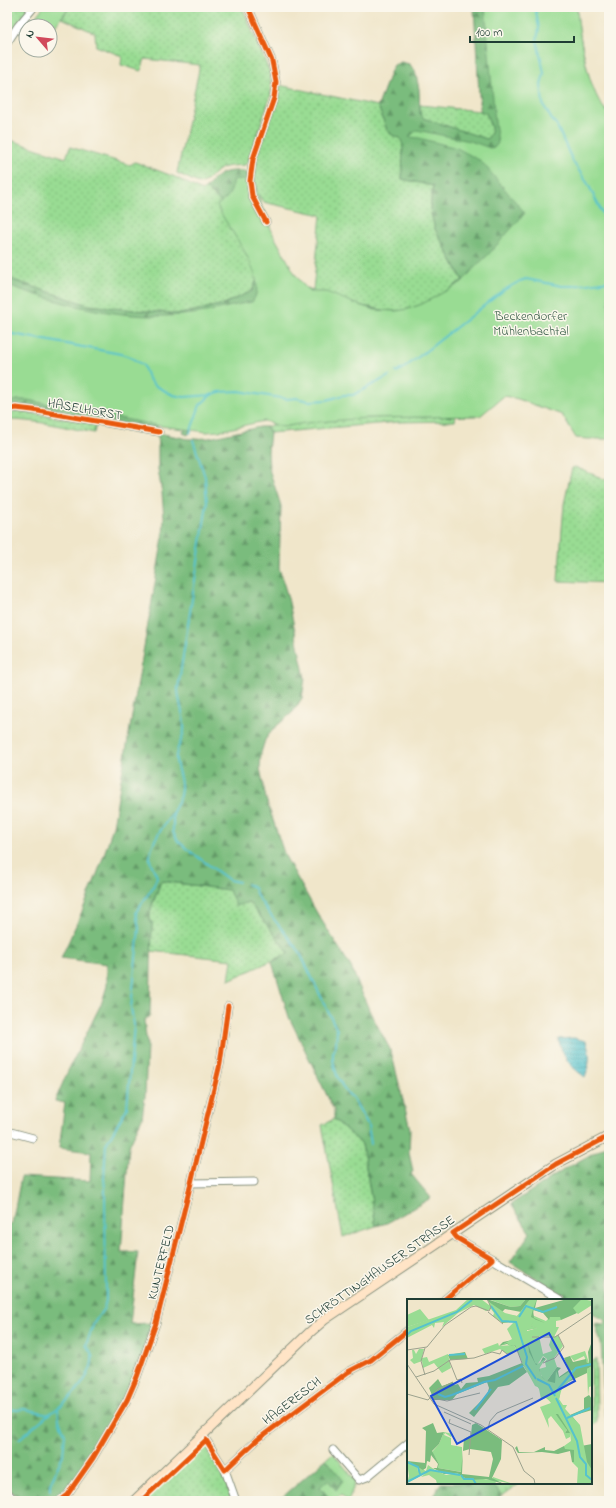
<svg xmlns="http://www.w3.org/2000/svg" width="616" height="1508" viewBox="0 0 616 1508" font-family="'Indie Flower',sans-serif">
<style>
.grass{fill:url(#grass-dots);stroke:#5c8c64}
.forest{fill:url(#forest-firs);stroke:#4c7c58}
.park{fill:#99dc93;stroke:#5c8c64}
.water{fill:url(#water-rules);stroke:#3a8080}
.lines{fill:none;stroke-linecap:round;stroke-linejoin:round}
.stream{stroke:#56c3cd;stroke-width:2}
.minor-casing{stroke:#88927f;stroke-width:9}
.secondary-casing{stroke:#88927f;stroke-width:11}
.minor{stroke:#fff;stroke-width:7}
.secondary{stroke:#ffe4c6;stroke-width:9}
.cycleway-casing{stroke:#fbf7ec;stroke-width:8}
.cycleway{stroke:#e8590c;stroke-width:5}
.labels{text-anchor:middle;stroke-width:3;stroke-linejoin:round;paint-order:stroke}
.park-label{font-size:13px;fill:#375d47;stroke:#fbf7ec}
.street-label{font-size:13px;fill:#1f3d34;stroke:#fbf7ec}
.inset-river{fill:none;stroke:#56c3cd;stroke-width:2}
.inset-road{fill:none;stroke:#9ca28e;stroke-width:1}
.view{fill:#1d4ed8;fill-opacity:0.15;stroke:#1d4ed8;stroke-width:2}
.inset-edge{fill:none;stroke:#1f3d34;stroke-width:2}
</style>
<defs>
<pattern id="grass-dots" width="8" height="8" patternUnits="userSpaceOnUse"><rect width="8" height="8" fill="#99dc93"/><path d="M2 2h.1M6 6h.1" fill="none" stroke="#83be7f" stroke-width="1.8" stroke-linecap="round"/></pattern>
<pattern id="forest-firs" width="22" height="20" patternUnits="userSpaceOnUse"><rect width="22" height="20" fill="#7abc7d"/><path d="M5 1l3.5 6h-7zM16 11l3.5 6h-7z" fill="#639a67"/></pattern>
<pattern id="water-rules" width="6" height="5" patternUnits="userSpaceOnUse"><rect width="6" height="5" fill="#56c3cd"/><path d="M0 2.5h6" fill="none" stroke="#47a0a7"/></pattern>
</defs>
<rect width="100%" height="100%" fill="#fbf7ec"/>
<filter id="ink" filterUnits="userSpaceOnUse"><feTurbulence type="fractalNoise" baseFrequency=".025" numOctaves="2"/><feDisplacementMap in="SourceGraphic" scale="8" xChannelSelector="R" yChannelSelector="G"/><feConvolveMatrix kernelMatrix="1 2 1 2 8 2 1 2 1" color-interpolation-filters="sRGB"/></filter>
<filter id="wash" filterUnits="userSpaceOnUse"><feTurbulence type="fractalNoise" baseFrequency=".012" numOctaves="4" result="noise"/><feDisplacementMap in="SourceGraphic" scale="16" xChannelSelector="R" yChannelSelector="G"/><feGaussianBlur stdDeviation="0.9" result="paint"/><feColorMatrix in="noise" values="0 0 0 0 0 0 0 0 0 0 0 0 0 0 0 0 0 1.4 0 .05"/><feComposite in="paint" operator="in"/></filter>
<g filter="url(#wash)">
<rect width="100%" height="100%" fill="#f0e6ca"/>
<g class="grass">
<polygon points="7,7 31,7 7,39"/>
<path d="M 70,7 L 242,7 L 270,73 L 271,94 L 248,162 L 245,165 C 237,166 226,165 219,170 C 212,174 209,180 200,184 L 177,173 L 200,65 L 145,59 L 141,71 L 121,65 L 122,56 L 96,46 L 95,33 L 62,18 Z"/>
<path d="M 279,85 L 378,106 L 387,130 L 392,135 L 400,138 L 404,145 L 402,179 L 433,186 L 430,209 L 435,229 L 463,281 L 428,303 L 401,311 L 387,311 L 362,306 L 309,292 L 313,290 L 321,215 L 263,202 C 258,195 255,187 254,179 C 252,153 271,110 279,85 Z"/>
<polygon points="420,105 480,111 486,113 492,131 487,140 424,119 420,113"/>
<polygon points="7,139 66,158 70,147 130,165 135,162 175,177 202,191 206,188 222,203 259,275 252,291 224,304 181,314 134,310 88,305 7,278"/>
<path d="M 7,411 L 18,411 L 96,424 L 94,433 C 65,427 37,420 7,420 Z"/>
<polygon points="456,414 455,421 400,422 270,433 267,427 279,422"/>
<polygon points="575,467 609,481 609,583 558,581 564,504 572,468"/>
<path d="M 160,881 L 230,890 L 249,902 L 289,953 L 229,980 L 232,960 L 151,951 L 152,922 L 150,923 C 148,906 158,897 160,881 Z"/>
<polygon points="334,1119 362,1144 376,1226 343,1237 322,1125"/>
<polygon points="596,1358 597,1421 591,1427 591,1362"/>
<polygon points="205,1443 222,1472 232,1501 145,1501"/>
<polygon points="491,1483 520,1483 502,1496"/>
</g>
<g class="forest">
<path d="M 474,7 L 579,7 L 574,7 L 593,98 L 609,113 L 609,280 L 198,409 L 188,435 L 183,433 L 192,414 L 159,418 L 157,429 L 11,406 L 7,406 L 7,278 L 88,305 L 134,310 L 181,314 L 224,304 L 252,291 L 259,275 L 222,203 L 206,188 C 216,178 219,171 235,171 C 240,171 244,170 248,173 L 284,280 L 313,290 L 310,292 L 362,306 L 387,311 L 401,311 L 428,303 L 463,280 L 435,229 L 430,209 L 433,186 L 402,179 L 403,145 L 400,138 L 392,135 L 387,130 L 378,106 L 390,73 L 394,65 L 401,62 L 409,64 L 415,70 L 419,89 L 420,113 L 423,118 L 487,139 L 492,131 L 486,113 L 480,111 Z"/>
<path d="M 260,427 L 267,427 L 270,433 L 268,452 L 269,469 L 281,506 L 279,568 L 288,598 L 305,678 L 302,698 L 293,712 L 272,730 L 265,740 L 261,753 L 260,768 L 266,799 L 285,856 L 317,913 L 351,967 L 370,1012 L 391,1051 L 410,1129 L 409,1153 L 413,1171 L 411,1174 L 431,1198 L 387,1223 L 376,1226 L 362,1144 L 334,1119 L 334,1110 L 289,1017 L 272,962 L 289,953 L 249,902 L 236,906 L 229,890 L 161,881 C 157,895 148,907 150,923 L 152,922 L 150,1016 L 144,1020 L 147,1045 L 145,1096 L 142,1118 L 129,1146 L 121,1252 L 138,1252 L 130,1324 L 152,1323 L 135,1376 L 124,1398 L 81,1471 L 65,1493 L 54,1501 L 22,1501 L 7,1487 L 7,1224 L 12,1224 L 21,1177 L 90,1181 L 91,1152 L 59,1148 L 65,1103 L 55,1101 L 67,1073 L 102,1002 L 107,986 L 107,964 L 61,958 C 81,915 100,872 113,826 L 163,537 L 164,518 L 162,493 L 158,469 L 158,433 L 189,439 L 209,438 Z"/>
<polygon points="609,1144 609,1418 605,1415 601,1343 595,1324 599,1323 603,1325 606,1321 591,1312 591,1300 571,1300 510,1262 530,1233 511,1204 565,1169"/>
<polygon points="326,1459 343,1479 336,1490 320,1487 332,1501 278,1501"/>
<polygon points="441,1483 491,1483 502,1496 495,1501 430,1501"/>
</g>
<g class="park">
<polygon points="43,7 69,7 51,32 50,26 43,26 34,19"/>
<path d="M 485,7 L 577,7 C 578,31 589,99 609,113 L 609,439 L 588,439 L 576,438 L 562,415 L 518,399 L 504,396 L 480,416 L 367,418 L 304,423 L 283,427 L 264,421 L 219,431 L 207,432 L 160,426 L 27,400 L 17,400 L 7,403 L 7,285 C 66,306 129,322 192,314 C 212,312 232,305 252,302 C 272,278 226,228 217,205 C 230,197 231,193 234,179 L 255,182 L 260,203 L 274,236 L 295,274 L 309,292 L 326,292 L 359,305 L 375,310 L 396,311 L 408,309 L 422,304 L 462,282 L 476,266 L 487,256 L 525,213 L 481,161 L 457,148 L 419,138 L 409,137 L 417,130 L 470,141 L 490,148 L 495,147 L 498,143 L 495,122 Z"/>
<polygon points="333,1453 356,1481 348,1501 341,1495 334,1501 332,1501 320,1487 328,1480 336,1490 343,1480 326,1459"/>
</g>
<path class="water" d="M 574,1038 L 586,1041 C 591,1055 590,1063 585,1077 C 568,1065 564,1058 558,1039 Z"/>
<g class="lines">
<g class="stream">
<polyline points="535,7 539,28 537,40 544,73 541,85 543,104 552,120 556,124 573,162 588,184 609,227"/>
<polyline points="7,333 121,354 130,357 143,365 148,378 154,385 173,395 184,397 211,395 219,392 239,391 287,399 296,398 309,401 327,400 344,395 353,395 389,376"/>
<polyline points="396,372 403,369 504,290 520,281 526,279 562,286 573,286 609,281"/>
<polyline points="190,433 200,405 211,395"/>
<polyline points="173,813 173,832 178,841 187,849 229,880 239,882"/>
<polyline points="247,884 254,888 257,896 269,913 299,951 337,1030 336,1045 333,1052 333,1060 337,1076 345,1091 353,1098 368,1125 371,1144"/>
<polyline points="7,1409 17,1410 24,1409 49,1414"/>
<path d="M 19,1439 C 28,1432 35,1425 43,1419 C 47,1415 53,1412 58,1408 C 71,1398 95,1374 92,1355 C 91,1351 88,1348 86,1345 L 94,1323 L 104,1308 L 106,1300 L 105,1188 L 104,1179 L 106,1144 L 127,1108 L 134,1025 L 131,1008 L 139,928 L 136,912 L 153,887 L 157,877 C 155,870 149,863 150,857 C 152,831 180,814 181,788 C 182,778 176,769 176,759 C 175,748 183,741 184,730 C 185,716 178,702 178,688 L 207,504 L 205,477 L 193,440"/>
<polyline points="50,1491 50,1484 63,1455 65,1434 59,1420 58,1409"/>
</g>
</g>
</g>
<g filter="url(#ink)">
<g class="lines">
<defs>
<g id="minor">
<polyline points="248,7 272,61 276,82 274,98 253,159 250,181 252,196 266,222"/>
<polyline points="7,43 18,26 34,7"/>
<polyline points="7,410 16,408 33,410 159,432"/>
<polyline points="7,1131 33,1138"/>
<polyline points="191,1183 254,1182"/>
<polyline points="453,1233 457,1238 561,1300"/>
<polyline points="444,1300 492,1259"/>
<polyline points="203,1435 225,1470 236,1501"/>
<polyline points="333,1450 359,1480 367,1477 408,1443"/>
<polyline points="225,1470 257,1440 348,1372 371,1360 408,1330"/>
<polyline points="7,1492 15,1501"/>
<polyline points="59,1501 67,1495 93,1458 127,1400 137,1377 156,1323 191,1183 220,1064 228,1006"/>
</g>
<polyline id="secondary" points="134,1501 309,1333 324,1320 556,1164 609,1136"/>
</defs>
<use href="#minor" class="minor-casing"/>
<use href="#secondary" class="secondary-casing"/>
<use href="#minor" class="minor"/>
<use href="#secondary" class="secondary"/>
<defs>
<g id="cycleway">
<polyline points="248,7 272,61 276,82 274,98 253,159 250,181 252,196 266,222"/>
<polyline points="7,410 16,408 33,410 159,432"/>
<polyline points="444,1300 492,1259 457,1238 453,1233 556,1164 609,1136"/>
<polyline points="59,1501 67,1495 93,1458 127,1400 137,1377 156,1323 191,1183 220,1064 228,1006"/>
<polyline points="141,1501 206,1440 225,1470 257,1440 348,1372 371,1360 408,1330"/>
</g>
</defs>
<use href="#cycleway" class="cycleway-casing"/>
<use href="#cycleway" class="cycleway"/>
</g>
</g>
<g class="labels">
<g class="park-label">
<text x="531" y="320">Beckendorfer<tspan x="531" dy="15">Mühlenbachtal</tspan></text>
</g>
<g class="street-label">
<text transform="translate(85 408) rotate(10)" y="5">HASELHORST</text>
<text transform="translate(160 1262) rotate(-76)" y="5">KUNTERFELD</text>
<text transform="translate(379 1269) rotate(-35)" y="5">SCHRÖTTINGHAUSER STRASSE</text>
<text transform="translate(291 1400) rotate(-37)" y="5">HAGERESCH</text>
</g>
</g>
<g transform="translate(407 1299)">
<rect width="185" height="185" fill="#f0e6ca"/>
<path d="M 81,0 L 119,0 L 113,7 L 104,8 ZM 175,0 L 185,2 L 185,6 L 171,15 L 165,9 ZM 13,10 L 22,21 L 0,28 L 0,16 ZM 124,10 L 127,11 L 125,16 L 139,22 L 143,18 L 154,18 L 154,21 L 149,22 L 149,28 L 152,28 L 147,38 L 151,36 L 156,47 L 147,59 L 150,68 L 140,82 L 135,78 L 132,70 L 139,68 L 138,63 L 140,60 L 136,57 L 130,66 L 125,61 L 117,33 L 130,29 L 124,27 L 127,19 L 125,16 ZM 132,37 L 142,37 L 146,40 L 144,40 L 142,46 L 145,52 L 136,55 ZM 91,44 L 92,47 L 107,46 L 110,52 L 100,55 L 93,50 L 78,55 L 75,50 ZM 12,50 L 17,50 L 15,59 L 20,58 L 22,63 L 41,55 L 44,69 L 35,74 L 27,64 L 16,69 L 15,62 L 7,65 L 3,61 L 6,59 L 5,51 L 7,51 L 9,55 ZM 178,52 L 182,64 L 180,64 L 177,57 L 167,62 L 163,57 ZM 116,65 L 135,81 L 160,131 L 158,134 L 163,134 L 163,138 L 159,140 L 156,132 L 144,117 L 141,120 L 142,129 L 133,108 L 144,104 L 133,89 L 128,87 ZM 185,67 L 185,87 L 182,88 L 181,97 L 180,70 ZM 37,133 L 46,135 L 44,138 L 38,134 L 37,136 L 44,139 L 44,146 L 55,148 L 55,173 L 31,169 L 32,165 L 25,153 L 32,145 ZM 175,161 L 178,185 L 170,185 L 171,169 L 165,163 ZM 0,163 L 10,168 L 11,172 L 11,168 L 19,172 L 21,166 L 28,171 L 22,172 L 30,172 L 39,176 L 50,174 L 61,181 L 67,179 L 85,181 L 86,178 L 106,185 L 91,182 L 88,183 L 91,185 L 30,185 L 29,181 L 22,176 L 14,178 L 19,174 L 0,184 L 2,177 Z" fill="#99dc93" fill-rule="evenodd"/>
<path d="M 80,0 L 104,8 L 113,7 L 119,0 L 130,0 L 128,9 L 160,0 L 175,0 L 166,9 L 170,14 L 154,21 L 153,18 L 143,18 L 142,21 L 136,14 L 126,11 L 127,19 L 138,24 L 127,20 L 124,27 L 130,29 L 120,31 L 119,40 L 128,64 L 132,66 L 136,58 L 139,60 L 132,68 L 134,77 L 140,82 L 150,68 L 154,69 L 151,72 L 152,78 L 162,71 L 157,59 L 163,57 L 166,63 L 179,60 L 180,64 L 182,64 L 181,53 L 184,45 L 185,67 L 180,70 L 180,74 L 159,84 L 153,92 L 152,101 L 120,67 L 116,67 L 120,73 L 102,86 L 91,88 L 67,118 L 62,114 L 80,96 L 82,89 L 80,83 L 50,95 L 45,101 L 27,101 L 22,89 L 31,80 L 35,87 L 46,83 L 47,86 L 51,85 L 54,90 L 59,84 L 71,83 L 70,79 L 82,77 L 115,64 L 119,66 L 107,46 L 104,47 L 100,45 L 92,47 L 96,43 L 106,41 L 107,23 L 95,24 ZM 98,10 L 114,13 L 114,14 L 110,17 L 93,15 ZM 58,53 L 61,60 L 43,61 L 41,56 ZM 182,96 L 185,100 L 185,111 L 165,117 L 173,127 L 174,147 L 185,145 L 185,176 L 172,163 L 165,163 L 163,152 L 151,155 L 135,153 L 111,154 L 108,149 L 110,147 L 112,153 L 127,153 L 138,148 L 138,151 L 147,152 L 157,147 L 162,149 L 169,142 L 163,134 L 158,134 L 160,131 L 148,114 L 157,109 L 163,116 L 177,110 L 177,99 ZM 26,124 L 30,134 L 37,133 L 32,145 L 25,152 L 32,165 L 31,169 L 54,173 L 57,140 L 64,136 L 65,126 L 69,124 L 95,141 L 94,160 L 85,179 L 97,185 L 79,180 L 61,181 L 50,174 L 37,175 L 26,169 L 30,169 L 31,165 L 24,156 L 23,163 L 20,162 L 19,169 L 16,171 L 0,162 L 18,164 L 19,132 L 15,129 ZM 63,150 L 84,153 L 86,160 L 82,178 L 55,175 L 56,152 Z" fill="#7abc7d" fill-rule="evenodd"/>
<path d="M 61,0 L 74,0 L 82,6 L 82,3 L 98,14 L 110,17 L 123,0 L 130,0 L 126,10 L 124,18 L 128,20 L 124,27 L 131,29 L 120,31 L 122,53 L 129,66 L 138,60 L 132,70 L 135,78 L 140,82 L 148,84 L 149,72 L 152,79 L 165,71 L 166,79 L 155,89 L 152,100 L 156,106 L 160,106 L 158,110 L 173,126 L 180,163 L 185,171 L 185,185 L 177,185 L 174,166 L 167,163 L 167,151 L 158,150 L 157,147 L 164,142 L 163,134 L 151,115 L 147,115 L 146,105 L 139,99 L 134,100 L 132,90 L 117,68 L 108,46 L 103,47 L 100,44 L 93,47 L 105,40 L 100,30 L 107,23 L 94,23 L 86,17 L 87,14 L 84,10 L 79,12 L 67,6 L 51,14 L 35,28 L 37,23 L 28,24 L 27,29 L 25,26 L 0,39 L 0,28 L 49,11 Z" fill="#99dc93"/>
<path class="inset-river" d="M 84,7 L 95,22 L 109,23 L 120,58 L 119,65 L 129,80M 112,18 L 119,7 L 136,13 L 150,8M 0,36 L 4,32 L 50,13 L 65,1M 42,56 L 58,55M 130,80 L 142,86 L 148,97M 31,95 L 38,98 L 45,96 L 77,83 L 88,81 L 116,67M 147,95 L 169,69 L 185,65M 149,99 L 170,142 L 173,158 L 179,165 L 179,176 L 185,181M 68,111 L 84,90M 160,119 L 183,109M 0,163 L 11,168 L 13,175M 54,176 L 57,180 L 66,180 L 69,185M 0,183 L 23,171 L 53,176"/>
<path class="inset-road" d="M 81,13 L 96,25M 125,38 L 148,38 L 185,13M 18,49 L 14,62 L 18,76M 0,51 L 20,48 L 38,26 L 64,8 L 69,7 L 82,12 L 84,8 L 80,0M 42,61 L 50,81 L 54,80 L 55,84M 136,64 L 148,59 L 157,48 L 151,36M 0,65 L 27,105 L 74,126 L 106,148 L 117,172 L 127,180 L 128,185M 9,78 L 27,72 L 43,61 L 67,59 L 85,53 L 93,55 L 95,51 L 100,55 L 110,51 L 115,64M 0,95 L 21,101 L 31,90 L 46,83M 25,99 L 40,102 L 73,94M 37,113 L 64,125M 43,120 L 42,124 L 64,133 L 62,156M 81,130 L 83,122 L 90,114 L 126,99"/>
<path class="view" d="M 142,34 L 168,82 L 50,145 L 24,97 Z"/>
<rect width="185" height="185" class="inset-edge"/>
</g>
<rect width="616" height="1508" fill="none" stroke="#fbf7ec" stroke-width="24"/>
<g transform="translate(38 38) rotate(298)"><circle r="19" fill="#fbf7ec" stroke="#a3ada2"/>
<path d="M0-3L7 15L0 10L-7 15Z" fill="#d1495b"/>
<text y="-6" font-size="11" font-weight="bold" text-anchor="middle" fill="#1f3d34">N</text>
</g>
<path d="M470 36v6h104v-6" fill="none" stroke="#1f3d34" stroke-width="2"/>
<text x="476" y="36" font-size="12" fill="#1f3d34" stroke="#fbf7ec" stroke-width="3" paint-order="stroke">100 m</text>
</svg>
